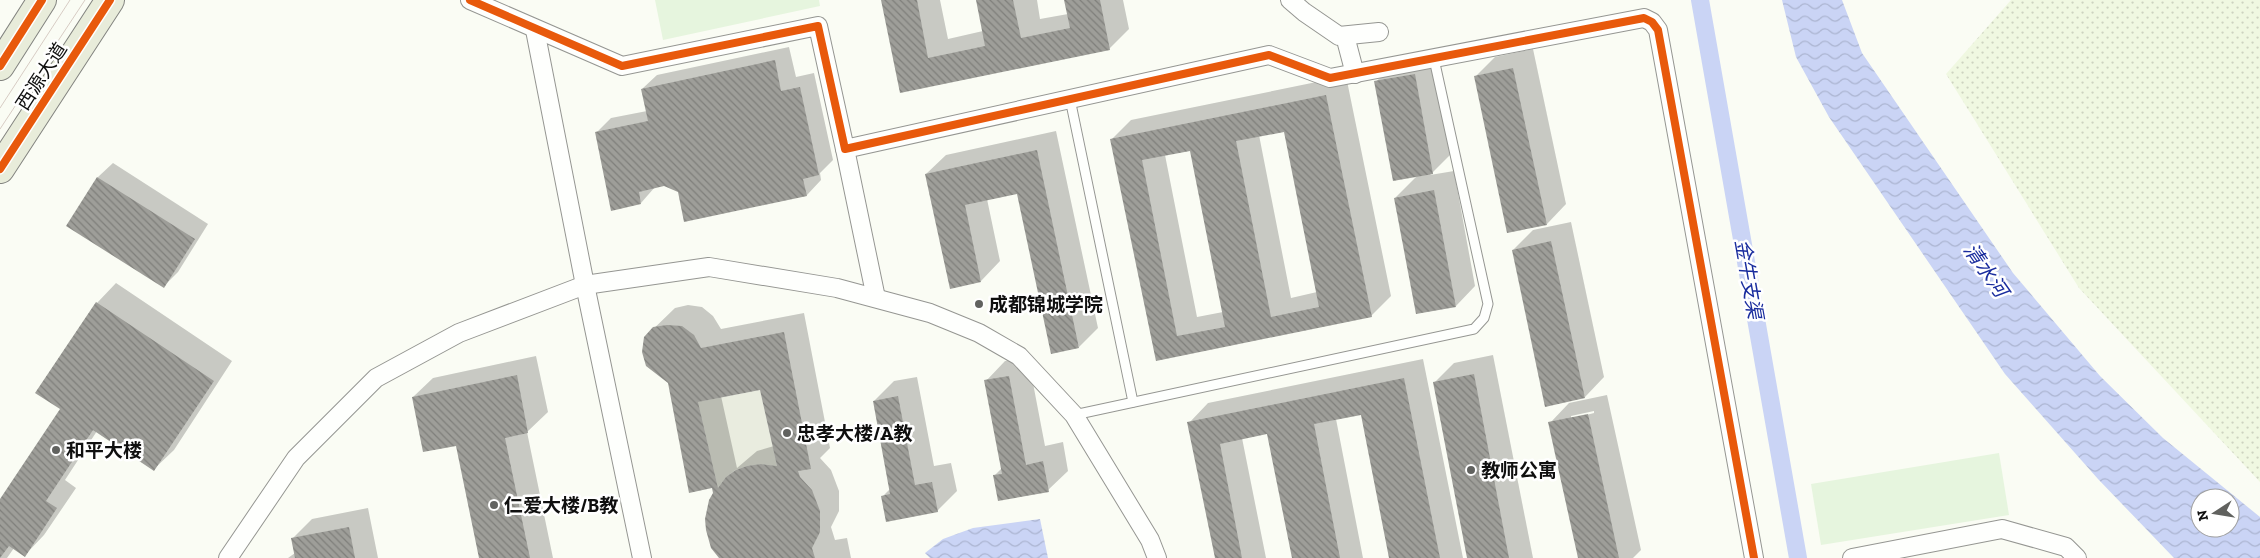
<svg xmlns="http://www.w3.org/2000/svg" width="2260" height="558" viewBox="0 0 2260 558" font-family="'Zilla Slab','Noto Sans SC',serif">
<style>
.farmland{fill:url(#farmland-dots)}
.pitch{fill:#e6f5de}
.plaza{fill:#e9ecdf}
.water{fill:url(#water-waves);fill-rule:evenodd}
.shadow{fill:#0003;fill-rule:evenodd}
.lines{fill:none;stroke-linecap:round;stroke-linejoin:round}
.canal{stroke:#cad4f5;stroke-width:18}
.building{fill:url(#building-back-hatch);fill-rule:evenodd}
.service-casing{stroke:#959692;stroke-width:11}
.minor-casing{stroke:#959692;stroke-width:20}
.primary-casing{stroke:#82837f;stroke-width:30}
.service{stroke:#fefffd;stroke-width:9}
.minor{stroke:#fefffd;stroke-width:18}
.primary{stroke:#e8ecda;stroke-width:28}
.tram{stroke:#d7ccc4;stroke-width:1}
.cycleway-casing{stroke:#fff;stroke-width:11}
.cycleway{stroke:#e8590c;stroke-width:8}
.poi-dot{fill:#61625f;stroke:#fff;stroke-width:2}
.labels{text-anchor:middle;stroke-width:5;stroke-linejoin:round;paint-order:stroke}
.street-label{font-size:19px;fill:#0f0f0f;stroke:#fff}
.poi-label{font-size:19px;font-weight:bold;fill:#0f0f0f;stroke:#fff;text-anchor:start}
.water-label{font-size:20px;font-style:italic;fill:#1a2d9e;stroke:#fff}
</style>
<defs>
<pattern id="farmland-dots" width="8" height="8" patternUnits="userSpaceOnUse" patternTransform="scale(1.25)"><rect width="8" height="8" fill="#f0f8e1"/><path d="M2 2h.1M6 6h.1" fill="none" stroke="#cdd3c0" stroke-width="1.8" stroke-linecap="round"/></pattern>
<pattern id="water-waves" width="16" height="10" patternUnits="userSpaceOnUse" patternTransform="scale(1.25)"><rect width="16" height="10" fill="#cad4f5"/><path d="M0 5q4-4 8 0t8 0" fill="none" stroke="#acb5d1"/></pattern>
<pattern id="building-back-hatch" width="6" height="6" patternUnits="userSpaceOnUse" patternTransform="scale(1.25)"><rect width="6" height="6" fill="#9e9e99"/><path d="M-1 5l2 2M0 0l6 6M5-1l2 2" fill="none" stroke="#7f7f7b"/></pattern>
</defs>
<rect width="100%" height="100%" fill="#fafcf4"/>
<polygon class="farmland" points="2011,0 2260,0 2260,482 2079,288 1946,74"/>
<g class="pitch">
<polygon points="655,0 819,0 820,6 663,40"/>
<polygon points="1999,453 2009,515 1821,545 1811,484"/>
</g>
<polygon class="plaza" points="760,390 777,466 761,464 747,466 735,470 726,477 718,488 698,402"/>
<g class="water">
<path d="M 1782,0 L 1842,0 L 1862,53 L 2013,273 L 2100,376 L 2163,438 L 2260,517 L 2260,558 L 2174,558 L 2098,479 L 2005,374 L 1829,117 L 1796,57 ZM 2200,498 L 2230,498 L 2230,528 L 2200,528 Z"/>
<polygon points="1040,519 1048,558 930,558 925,553 943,539 973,528"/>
</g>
<g class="shadow">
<polygon points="882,0 940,0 948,39 983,31 977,0 1037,0 1040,19 1068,14 1065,0 1123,0 1129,29 1109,49 901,91"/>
<polygon points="789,47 796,77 814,73 833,160 820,173 821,180 807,195 679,191 664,185 655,187 641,203 596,133 611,118 647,111 642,89 657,75"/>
<polygon points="1533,49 1566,204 1547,224 1475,77 1495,57"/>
<polygon points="1435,55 1452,153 1430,175 1454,171 1475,286 1456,306 1395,198 1418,175 1376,82 1395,62"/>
<path d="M 1346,76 L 1391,296 L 1371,316 L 1157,360 L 1112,139 L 1131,120 ZM 1285,130 L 1317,292 L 1291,298 L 1259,135 ZM 1191,150 L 1223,312 L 1197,317 L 1165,155 Z"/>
<polygon points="1056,131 1098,328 1079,347 1018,193 987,199 1000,261 981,281 926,174 946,155"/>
<polygon points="113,163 208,224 178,272 164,286 68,225 98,177"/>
<polygon points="1571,222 1604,377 1585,397 1513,250 1533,230"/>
<polygon points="116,283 232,361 174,450 154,469 97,431 65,480 76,488 44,535 25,555 14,548 7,558 0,558 0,501 62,409 97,303"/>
<path d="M 688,305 L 702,307 L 713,316 L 721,329 L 804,313 L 830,448 L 820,458 L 831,470 L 839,491 L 839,511 L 831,527 L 835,540 L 847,538 L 851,558 L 721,558 L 715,493 L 669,383 L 645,337 L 675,308 ZM 761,388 L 774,446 L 757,451 L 737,468 L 721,396 Z"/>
<polygon points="1493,355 1533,558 1468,558 1434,383 1454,363"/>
<polygon points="536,356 548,412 527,432 553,558 480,558 457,444 413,397 433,378"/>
<polygon points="1028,357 1045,446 1063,442 1068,471 1048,490 994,476 1002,468 986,381 1005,361"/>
<polygon points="1423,359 1463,558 1390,558 1362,413 1336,419 1363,558 1293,558 1268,433 1242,438 1266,558 1216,558 1189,423 1208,403"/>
<polygon points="917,377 934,466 951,463 957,491 937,511 883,496 891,488 874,401 894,381"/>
<path d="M 1607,395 L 1641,550 L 1633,558 L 1579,558 L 1550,423 L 1569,403 ZM 1594,411 L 1594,413 L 1571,419 L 1571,416 Z"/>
<polygon points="368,508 378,558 288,558 295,553 292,539 312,519"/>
</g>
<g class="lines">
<polyline class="canal" points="1700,0 1798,558"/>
</g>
<g class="building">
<polygon points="881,0 917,0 928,58 985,46 976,0 1013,0 1021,38 1070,28 1064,0 1100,0 1110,50 900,93"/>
<polygon points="775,60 781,91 800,87 819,175 803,179 807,196 684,222 678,192 664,186 639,192 641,204 611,211 595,132 648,121 641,89"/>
<polygon points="1513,68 1547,225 1507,233 1474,76"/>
<polygon points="1415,74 1433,174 1393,181 1374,81"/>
<path d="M 1326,95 L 1372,317 L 1156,361 L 1110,139 ZM 1284,132 L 1319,307 L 1271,317 L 1236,141 ZM 1190,151 L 1225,327 L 1177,336 L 1142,160 Z"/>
<polygon points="1037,150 1079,348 1051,354 1017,194 965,205 981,282 950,289 925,174"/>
<polygon points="97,177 195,239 164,288 66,226"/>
<polygon points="1434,190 1456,307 1416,314 1394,198"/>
<polygon points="1551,241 1585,398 1545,407 1512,250"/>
<polygon points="96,302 214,381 154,471 93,430 46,501 57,508 25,557 9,546 0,558 0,499 60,409 35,393"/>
<path d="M 667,325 L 682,326 L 694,335 L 701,348 L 784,332 L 811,469 L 798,471 L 800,477 L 812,490 L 820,511 L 820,532 L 812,548 L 815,558 L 719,558 L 711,548 L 706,530 L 705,519 L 709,500 L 713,493 L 712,488 L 689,493 L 668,383 L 646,366 L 642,352 L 644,337 L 653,327 ZM 760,390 L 777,466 L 761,464 L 747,466 L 736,470 L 726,477 L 718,488 L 698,402 Z"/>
<polygon points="1474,374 1509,558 1467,558 1433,382"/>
<polygon points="517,375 528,433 505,438 530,558 479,558 456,446 423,452 412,397"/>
<polygon points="1009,376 1026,465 1043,461 1049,492 998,501 993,475 1002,474 984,380"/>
<polygon points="1404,378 1440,558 1389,558 1361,415 1314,424 1340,558 1292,558 1267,434 1220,444 1242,558 1215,558 1187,422"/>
<polygon points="898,396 915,485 932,482 938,512 886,522 881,496 890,494 873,401"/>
<polygon points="1588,414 1619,558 1578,558 1548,422"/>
<polygon points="349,527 355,558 295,558 291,538"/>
</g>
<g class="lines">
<defs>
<g id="service">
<polyline points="1070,99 1133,402"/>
<polyline points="1074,415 1474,329 1484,318 1488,304 1434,59"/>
</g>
<g id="minor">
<polyline points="470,0 622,66 818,26 845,149 1269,55 1330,78 1644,18 1652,22 1658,30 1754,558"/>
<polyline points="1290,0 1304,12 1339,36 1379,32"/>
<polyline points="535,30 585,285 642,558"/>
<polyline points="1345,36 1355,74"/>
<polyline points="845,149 876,298"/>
<polyline points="228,558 296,458 376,378 459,333 585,285 709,267 837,288 930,313 979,333 1019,356 1074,415 1150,540 1157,558"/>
<polyline points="1852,558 2002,529 2066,547 2077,558"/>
</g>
<g id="primary">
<polyline points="0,66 42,0"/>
<polyline points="0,169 110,0"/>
</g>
</defs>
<use href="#service" class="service-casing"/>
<use href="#minor" class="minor-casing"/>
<use href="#primary" class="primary-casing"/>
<use href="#service" class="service"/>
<use href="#minor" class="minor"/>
<use href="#primary" class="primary"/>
<g class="tram">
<polyline points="0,108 70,0"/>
<polyline points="0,129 85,0"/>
</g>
<defs>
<g id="cycleway">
<polyline points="470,0 622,66 818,26 845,149 1269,55 1330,78 1644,18 1652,22 1658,30 1754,558"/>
<polyline points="0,66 42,0"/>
<polyline points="0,169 110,0"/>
</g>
</defs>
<use href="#cycleway" class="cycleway-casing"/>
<use href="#cycleway" class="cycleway"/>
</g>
<g class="poi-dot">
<circle cx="979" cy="304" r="5"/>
<circle cx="787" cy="433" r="5"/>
<circle cx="56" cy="450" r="5"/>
<circle cx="1471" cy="470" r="5"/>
<circle cx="494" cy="505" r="5"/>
</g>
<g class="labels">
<g class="street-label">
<text transform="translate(41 76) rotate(-57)" y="7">西源大道</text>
</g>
<g class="poi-label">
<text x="989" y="311">成都锦城学院</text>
<text x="797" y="440">忠孝大楼/A教</text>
<text x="66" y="457">和平大楼</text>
<text x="1481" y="477">教师公寓</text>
<text x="504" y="512">仁爱大楼/B教</text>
</g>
<g class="water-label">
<text transform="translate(1986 270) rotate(55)" y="7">清水河</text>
<text transform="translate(1749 279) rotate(80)" y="7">金牛支渠</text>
</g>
</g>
<g transform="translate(2215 513) rotate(258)"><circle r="24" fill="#ffffff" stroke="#9f9f9f"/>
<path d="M0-4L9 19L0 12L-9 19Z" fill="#61625f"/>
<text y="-8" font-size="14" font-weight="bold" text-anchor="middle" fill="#0f0f0f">N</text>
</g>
</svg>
